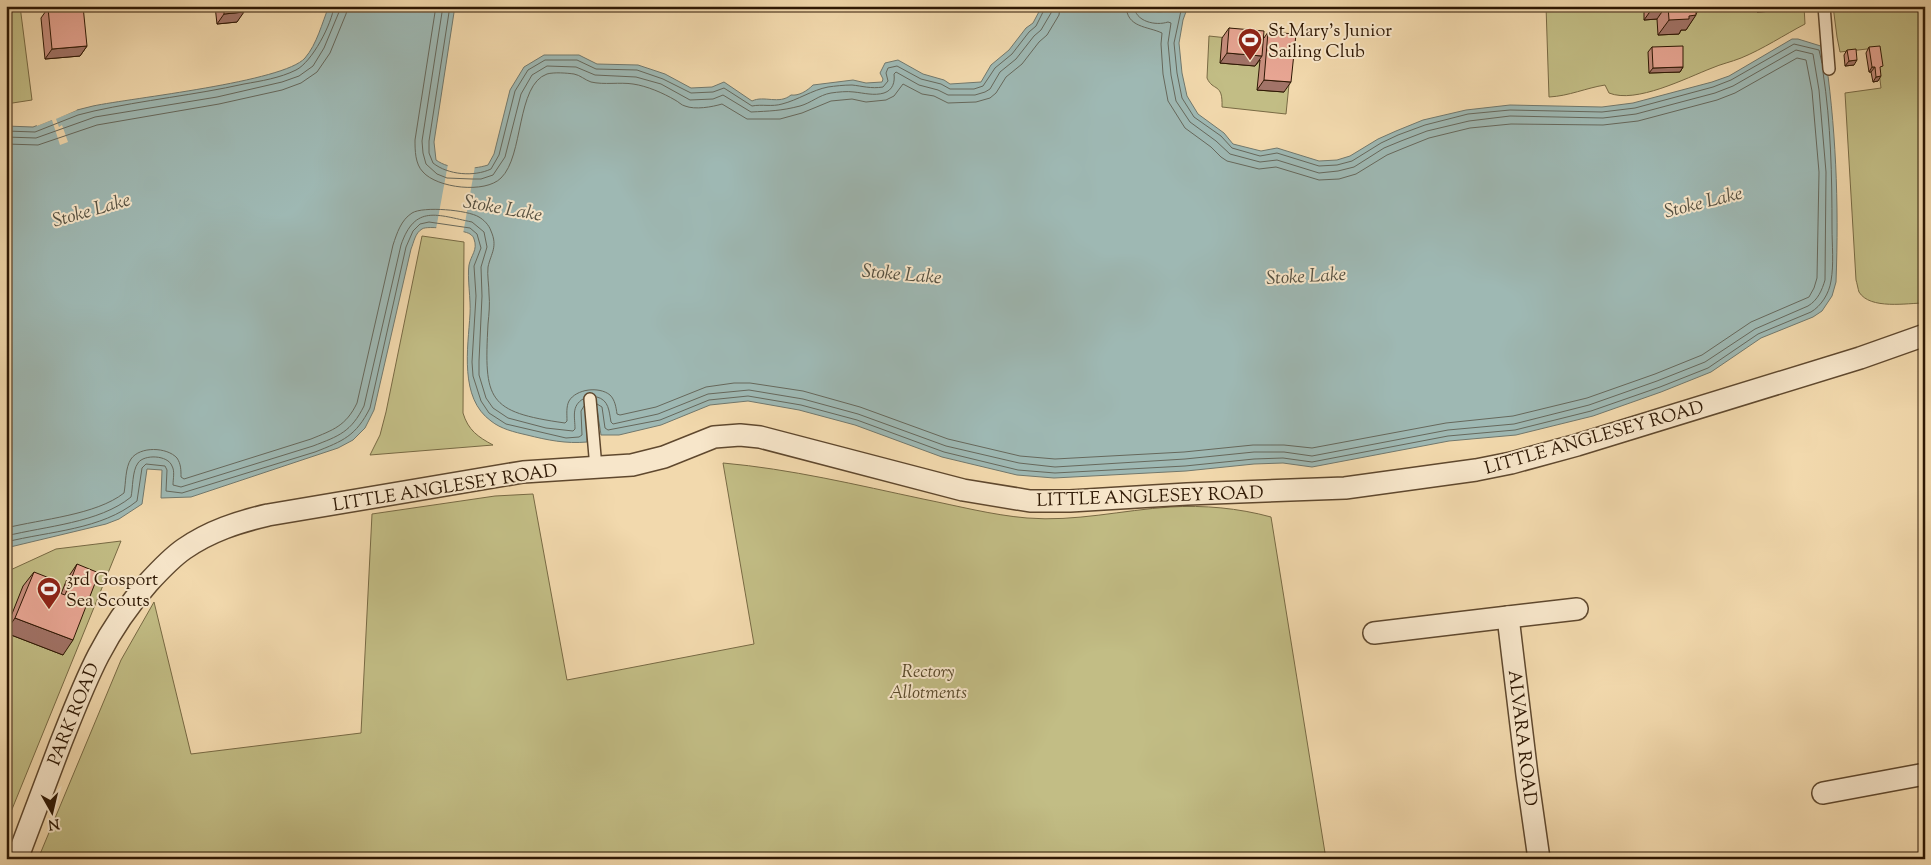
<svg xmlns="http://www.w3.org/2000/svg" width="1931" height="865" viewBox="0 0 1931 865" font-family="'Sorts Mill Goudy',serif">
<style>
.green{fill:#c2bd85;stroke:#786a44}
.water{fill:#9eb8b3;stroke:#71786d}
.pier{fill:#f2d9ad}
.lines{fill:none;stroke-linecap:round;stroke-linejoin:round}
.shore{stroke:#66685c;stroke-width:1}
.lane-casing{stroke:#5f482e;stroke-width:14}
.street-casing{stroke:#5f482e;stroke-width:24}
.lane{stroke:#f7e6ca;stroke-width:11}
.street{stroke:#f7e6ca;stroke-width:21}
.wall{fill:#c88f7f;stroke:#2e1804}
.shaded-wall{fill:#a27468;stroke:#2e1804}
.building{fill:#e8a694;stroke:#2e1804}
.labels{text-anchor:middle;stroke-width:4;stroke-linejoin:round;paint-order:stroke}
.poi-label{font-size:18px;fill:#2e1804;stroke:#f7e6ca;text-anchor:start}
.street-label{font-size:18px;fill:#2e1804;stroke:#f7e6ca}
.park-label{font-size:18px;font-style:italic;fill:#5a4a2b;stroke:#f7e6ca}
.water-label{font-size:19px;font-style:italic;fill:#555041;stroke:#f7e6ca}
</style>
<rect width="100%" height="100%" fill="#f2d9ad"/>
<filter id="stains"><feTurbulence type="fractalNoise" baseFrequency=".004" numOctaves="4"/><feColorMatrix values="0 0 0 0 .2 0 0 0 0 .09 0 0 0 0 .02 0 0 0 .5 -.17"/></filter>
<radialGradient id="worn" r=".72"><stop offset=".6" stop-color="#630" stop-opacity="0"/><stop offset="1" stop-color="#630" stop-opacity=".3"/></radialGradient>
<g class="green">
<polygon points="6,6 20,6 32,100 6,104"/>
<path d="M 1546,6 L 1804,6 L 1805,24 C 1784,35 1763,49 1741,58 C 1731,62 1721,64 1712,68 C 1686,78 1636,104 1609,93 L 1605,85 C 1586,88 1569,96 1549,97 Z"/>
<path d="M 1833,6 L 1925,6 L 1925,303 C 1907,303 1870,310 1859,292 C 1858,289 1857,283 1856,280 L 1845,93 L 1881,88 L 1876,48 L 1840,52 L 1837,37 Z"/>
<path d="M 1209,36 L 1293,45 L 1286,114 L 1222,107 C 1223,82 1213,92 1207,78 Z"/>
<path d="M 422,236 L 464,242 L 463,413 C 468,430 478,437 493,445 L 370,455 L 380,435 L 386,412 Z"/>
<path d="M 723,463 C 791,469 857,485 923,499 C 958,506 992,515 1027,518 C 1075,522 1123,510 1170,507 C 1204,505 1238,508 1271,517 L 1326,859 L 38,859 L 121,660 L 154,602 L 191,754 L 361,733 L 372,514 L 495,496 L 533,494 L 567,680 L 754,644 Z"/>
<polygon points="121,541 6,824 6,572 56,549"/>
</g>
<path class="water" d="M 329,6 L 455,6 L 434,142 L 436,160 C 450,170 472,170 488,165 L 494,154 L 510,90 L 524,67 L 544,55 L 579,55 L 597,64 L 638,65 L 665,74 L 691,88 L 712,87 L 724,82 L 752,101 C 764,95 779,105 791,95 C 799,96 807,91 813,85 L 853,80 L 866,83 L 882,82 L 883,79 L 880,73 L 885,63 L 898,60 L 923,74 L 944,80 L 950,84 L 981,82 L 991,65 L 1009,50 L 1026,28 L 1033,23 L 1042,6 L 1144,6 C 1148,11 1159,13 1165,11 L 1167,6 L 1188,6 L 1183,20 L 1179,43 L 1182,73 L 1187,96 L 1198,114 L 1224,133 L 1233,144 L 1261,151 L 1277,148 L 1319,161 L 1337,160 L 1350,156 L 1378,139 L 1396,131 L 1423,120 L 1466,110 L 1510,105 L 1602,107 L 1633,103 L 1712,82 L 1729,76 L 1792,39 L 1798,39 L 1824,47 C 1836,126 1839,202 1836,282 L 1832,296 L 1822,311 L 1813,317 L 1761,338 L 1711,372 L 1661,392 L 1593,416 L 1516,435 L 1449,441 L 1312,467 L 1283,463 L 1254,464 L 1186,471 L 1054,478 L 1017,475 L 942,457 L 855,425 L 799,410 L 748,401 L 710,405 L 661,425 L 619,435 L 601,435 L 597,409 L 586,410 L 587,442 C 566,444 547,440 527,435 C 514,432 501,429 491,421 C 459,398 468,348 470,314 C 471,300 467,277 469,265 C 471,255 478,250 474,239 C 474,238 472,235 470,234 C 464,230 427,225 422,229 C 415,233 414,242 411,249 L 374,410 L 365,428 L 353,440 L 338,448 L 191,497 L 161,498 L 162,470 L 147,469 L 142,504 L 119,519 L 106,524 L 6,548 L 6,126 L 33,127 L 77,110 L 93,106 C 131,98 284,82 305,58 C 317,44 322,23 329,6 Z"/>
<g class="pier">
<polygon points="76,108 77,110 56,119 59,127 62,125 68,142 60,145 52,120 37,126 36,124"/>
<polygon points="448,164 475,166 463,234 436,229"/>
</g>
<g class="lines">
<g class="shore">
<path d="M 436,6 L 415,140 C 415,150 415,164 423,172 C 437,188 485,194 501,178 C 524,156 516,85 547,74 C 554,72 567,73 574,74 C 580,75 585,80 591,82 C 604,85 620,82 633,84 C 647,86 663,93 675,100 C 679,102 681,105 685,106 C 695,110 712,107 722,104 L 747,119 L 780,119 L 802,113 L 831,101 L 852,99 L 866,102 L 886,100 L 894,96 L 903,84 L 922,94 L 934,96 L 948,103 L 976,102 L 990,98 L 996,93 L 1006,77 L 1022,64 L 1039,42 L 1047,35 L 1059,15 L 1060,6"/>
<path d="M 443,6 L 422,141 L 423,153 L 426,164 L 437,174 L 447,178 L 472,179 L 481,179 L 493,175 L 505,157 L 521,94 L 532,75 L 547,66 L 576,67 L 595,75 L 636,77 L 661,84 L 690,100 L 713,99 L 723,95 L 751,112 C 769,111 781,111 800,106 C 811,103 819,95 831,93 C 838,92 847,91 854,92 C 864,93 874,96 884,93 C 893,90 895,82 894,74 L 896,72 L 919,85 L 938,90 L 948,95 L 975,95 L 985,92 L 990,89 L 1000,72 L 1016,59 L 1034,36 L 1041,30 L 1051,13 L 1053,6"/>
<path d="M 450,6 L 429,141 L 429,153 L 433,163 C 448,175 474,177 491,169 L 499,155 L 515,91 L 528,70 L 545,60 L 577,60 L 596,69 L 637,70 L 663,79 L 691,93 L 713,92 L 724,88 L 752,106 C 762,104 772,107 782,104 C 798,100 812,90 828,87 C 835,86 844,85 852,85 C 862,86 871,89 883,87 L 888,81 L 886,73 L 888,68 L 897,66 L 921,79 L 941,84 L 950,89 L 974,89 L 983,86 L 995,68 L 1012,54 L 1029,32 L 1036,26 L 1046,6"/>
<polyline points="1182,6 1174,43 1177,73 1182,98 1194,117 1221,136 1232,148 1260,156 1277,153 1319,166 1337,165 1352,161 1381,143 1398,135 1425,125 1468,114 1510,110 1602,112 1635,108 1713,87 1731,80 1794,44 1819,50 1822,63"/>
<path d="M 6,131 L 35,132 L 78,115 L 94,111 C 144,100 195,95 244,84 C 261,81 280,78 296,70 C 312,62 332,24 334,6"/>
<polyline points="6,137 36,138 95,117 217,97 282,82 299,76 313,66 324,48 339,12 340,6"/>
<polyline points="6,144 38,145 97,125 219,104 282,90 301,83 317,72 330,53 346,14 348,6"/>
<path d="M 597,397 C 609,400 609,411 611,422 L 613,424 L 658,414 L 708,394 L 749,390 L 803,399 L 858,414 L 946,446 L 1019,463 L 1055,467 L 1185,459 L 1254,452 L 1284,452 L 1312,456 L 1448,430 L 1514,424 L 1589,405 L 1657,381 L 1705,362 L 1755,329 L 1808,306 C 1818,300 1822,290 1825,280 L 1826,172 L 1819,90 L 1813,54 L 1796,50 L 1733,86 L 1715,93 L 1636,114 L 1603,118 L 1510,116 L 1469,121 L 1427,131 L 1401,141 L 1384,148 L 1354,167 L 1338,171 L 1319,173 L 1277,160 L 1260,162 L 1230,154 L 1216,141 L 1190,122 L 1176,101 L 1171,75 L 1168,43 L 1171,23 L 1168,22 C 1156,26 1135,22 1134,6"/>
<path d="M 597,404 L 602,407 L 605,428 L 608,430 L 660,420 L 709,400 L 748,396 L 801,405 L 857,420 L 944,452 L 1018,470 L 1055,473 L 1185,466 L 1254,459 L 1283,458 L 1312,462 L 1448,436 L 1515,430 L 1591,411 L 1660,387 L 1708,368 L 1758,334 L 1811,312 C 1821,306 1829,294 1831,281 C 1834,264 1832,245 1832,228 C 1832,176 1831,124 1823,72"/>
<path d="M 6,528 C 42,519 96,515 124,493 C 126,483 125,468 131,459 C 140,446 167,447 177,458 C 181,464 181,470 181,477 L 184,479 L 311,439 C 333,430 346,426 357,403 L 393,245 C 397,233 401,220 412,213 C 423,206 468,210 479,217 C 484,220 489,225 491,231 C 498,247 491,253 488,267 C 487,275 489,285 489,294 C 490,304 489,314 488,324 C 484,400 487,412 565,423 L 567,421 C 567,414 566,407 569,401 C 576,389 599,386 610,395 C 615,400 616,407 617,414 L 620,415 L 656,407 L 706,387 L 734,383 L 750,383 L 803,391 L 860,407 L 948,439 L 1020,456 L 1055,459 L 1184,452 L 1253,445 L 1284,445 L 1312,448 L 1446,423 L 1513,416 L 1587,398 L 1655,374 L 1702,355 L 1751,322 L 1809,297 L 1814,288 L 1817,278 L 1819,172 L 1812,91 L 1806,60 L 1797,58 L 1735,93 L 1717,100 L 1638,121 L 1603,125 L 1511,124 L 1470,128 L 1429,138 L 1404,148 L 1387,155 L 1356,174 L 1339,179 L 1319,180 L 1276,167 L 1259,169 L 1227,161 L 1221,157 L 1211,147 L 1185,128 L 1168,101 L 1163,74 L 1161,44 L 1162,33 C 1147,26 1127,28 1126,6"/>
<path d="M 6,536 C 46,526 99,523 131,497 C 133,488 132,471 138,463 C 144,454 168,455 172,466 C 175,471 173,479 173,485 L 181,487 L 313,446 C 339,436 351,432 364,406 L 401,245 C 415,204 437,215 472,222 L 484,232 L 487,247 L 481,267 L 482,296 L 479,361 L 479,375 L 486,398 L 493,408 L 508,418 L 546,428 L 573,431 L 575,429 C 575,417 571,406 583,399"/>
<path d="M 6,542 C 50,531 101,530 137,501 L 142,468 L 146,464 L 165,466 L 167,470 L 166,491 L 182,493 L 315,452 C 343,441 356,436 370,408 L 406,247 L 413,231 L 420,224 L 429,222 L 470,228 L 477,234 L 481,248 L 474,266 L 476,296 L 472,362 L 473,376 L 481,401 L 489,413 L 506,424 L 566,438 L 579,437 L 582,435 L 581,411 L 584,406"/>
</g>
<defs>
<g id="lane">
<polyline points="1824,6 1829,69"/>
<polyline points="590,399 596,468"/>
</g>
<g id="street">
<polyline points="1508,617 1577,609"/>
<polyline points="1374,633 1508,617 1527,775 1539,859"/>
<polyline points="1823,793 1925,774"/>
<path d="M 17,859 C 31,821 46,783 60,745 C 85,682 102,635 148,583 C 159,571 171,558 184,549 C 210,531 238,522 268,515 L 523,472 L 632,465 L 664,457 L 714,437 L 740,435 L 760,437 L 963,490 L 1030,501 L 1070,501 L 1187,494 L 1345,488 L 1476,470 L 1511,463 L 1577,445 L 1860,358 L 1925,335"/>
</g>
</defs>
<use href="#lane" class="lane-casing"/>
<use href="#street" class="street-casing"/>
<use href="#lane" class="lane"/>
<use href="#street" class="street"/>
</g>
<g class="wall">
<polygon points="215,6 257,6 256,8 244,9 237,22 217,24"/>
<polygon points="1644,6 1701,6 1686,30 1681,30 1679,34 1658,35 1657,19 1644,20"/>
<polygon points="1756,6 1794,6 1792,10 1757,12"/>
<polygon points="48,8 87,46 80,56 45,59 41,18"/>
<polygon points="1229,28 1264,38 1268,32 1284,92 1257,90 1260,60 1255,66 1220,63 1222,38"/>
<polygon points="1652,47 1683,67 1680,72 1649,73 1648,52"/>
<polygon points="1869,47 1880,70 1878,81 1873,82 1871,72 1869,72 1866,53"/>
<polygon points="1847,50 1854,65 1845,66 1844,55"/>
<polygon points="77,564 63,655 6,633 6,629 23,586 34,572 54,591 61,594 67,579"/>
</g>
<g class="shaded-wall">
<polygon points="239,6 257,6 256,8 236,10"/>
<polygon points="1654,6 1666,6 1657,19 1644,20"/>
<polygon points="1692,6 1701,6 1694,15 1696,15 1686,30 1681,30 1679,34 1658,35 1669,20"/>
<polygon points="1761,6 1794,6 1792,10 1757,12"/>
<polygon points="244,12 237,22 217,24 224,14"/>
<polygon points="87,46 80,56 45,59 52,49"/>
<polygon points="1227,53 1262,56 1255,66 1220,63"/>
<polygon points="1857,60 1854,65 1845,66 1849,61"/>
<polygon points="1683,67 1680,72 1649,73 1653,68"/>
<polygon points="1872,67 1875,67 1871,72 1869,72"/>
<polygon points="1881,76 1878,81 1873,82 1876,77"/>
<polygon points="1264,80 1291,82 1284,92 1257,90"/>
<polygon points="15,618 73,640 63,655 6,633 6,631"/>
</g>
<g class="building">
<polygon points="69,6 83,6 87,46 52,49 48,8"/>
<polygon points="224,6 243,6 244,12 224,14"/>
<polygon points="1668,6 1696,6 1696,15 1689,16 1689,19 1669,20"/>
<polygon points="1229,28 1264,31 1262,56 1227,53"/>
<polygon points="1268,32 1296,34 1291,82 1264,80"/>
<polygon points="1683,46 1683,67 1653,68 1652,47"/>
<polygon points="1880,46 1883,66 1880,67 1881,76 1876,77 1875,67 1872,67 1869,47"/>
<polygon points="1856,49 1857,60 1849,61 1847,50"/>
<polygon points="77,564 99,573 73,640 15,618 34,572 57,581 54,591 65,595"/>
</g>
<defs>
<symbol id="stadium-pin" viewBox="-11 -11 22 30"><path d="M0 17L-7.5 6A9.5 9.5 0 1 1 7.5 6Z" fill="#8f2418" stroke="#f7e6ca"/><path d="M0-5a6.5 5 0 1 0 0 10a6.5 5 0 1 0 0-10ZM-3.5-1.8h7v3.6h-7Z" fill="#fff"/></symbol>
</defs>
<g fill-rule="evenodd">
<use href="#stadium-pin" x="1236" y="26" width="28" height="38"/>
<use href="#stadium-pin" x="35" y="575" width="28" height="38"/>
</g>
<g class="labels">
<g class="poi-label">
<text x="1268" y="36">St Mary's Junior<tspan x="1268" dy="21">Sailing Club</tspan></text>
<text x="66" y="585">3rd Gosport<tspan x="66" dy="21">Sea Scouts</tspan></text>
</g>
<g class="street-label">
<text transform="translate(1594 437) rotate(-16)" y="6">LITTLE ANGLESEY ROAD</text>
<text transform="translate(445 487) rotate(-9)" y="6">LITTLE ANGLESEY ROAD</text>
<text transform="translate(1150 496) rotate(-2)" y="6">LITTLE ANGLESEY ROAD</text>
<text transform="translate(73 714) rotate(-68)" y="6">PARK ROAD</text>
<text transform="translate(1523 738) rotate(83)" y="6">ALVARA ROAD</text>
</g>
<g class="park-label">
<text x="928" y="677">Rectory<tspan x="928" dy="21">Allotments</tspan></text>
</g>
<g class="water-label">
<text transform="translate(1703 201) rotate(-14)" y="7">Stoke Lake</text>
<text transform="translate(503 207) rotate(10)" y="7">Stoke Lake</text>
<text transform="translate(91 209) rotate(-16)" y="7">Stoke Lake</text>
<text transform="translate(902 273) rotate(5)" y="7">Stoke Lake</text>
<text transform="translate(1306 275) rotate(-3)" y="7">Stoke Lake</text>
</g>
</g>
<rect width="1931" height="865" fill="none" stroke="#f2d9ad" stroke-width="25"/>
<rect x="8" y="8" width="1916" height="850" fill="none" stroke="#2e1804" stroke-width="2.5"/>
<rect x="12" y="12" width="1906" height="840" fill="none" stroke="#2e1804"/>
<g transform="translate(52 812) rotate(172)" stroke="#f7e6ca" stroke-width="4" paint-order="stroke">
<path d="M0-4L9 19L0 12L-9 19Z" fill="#2e1804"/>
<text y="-8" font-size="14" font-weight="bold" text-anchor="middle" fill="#2e1804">N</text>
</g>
<rect width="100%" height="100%" filter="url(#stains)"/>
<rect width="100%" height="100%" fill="url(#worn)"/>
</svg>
